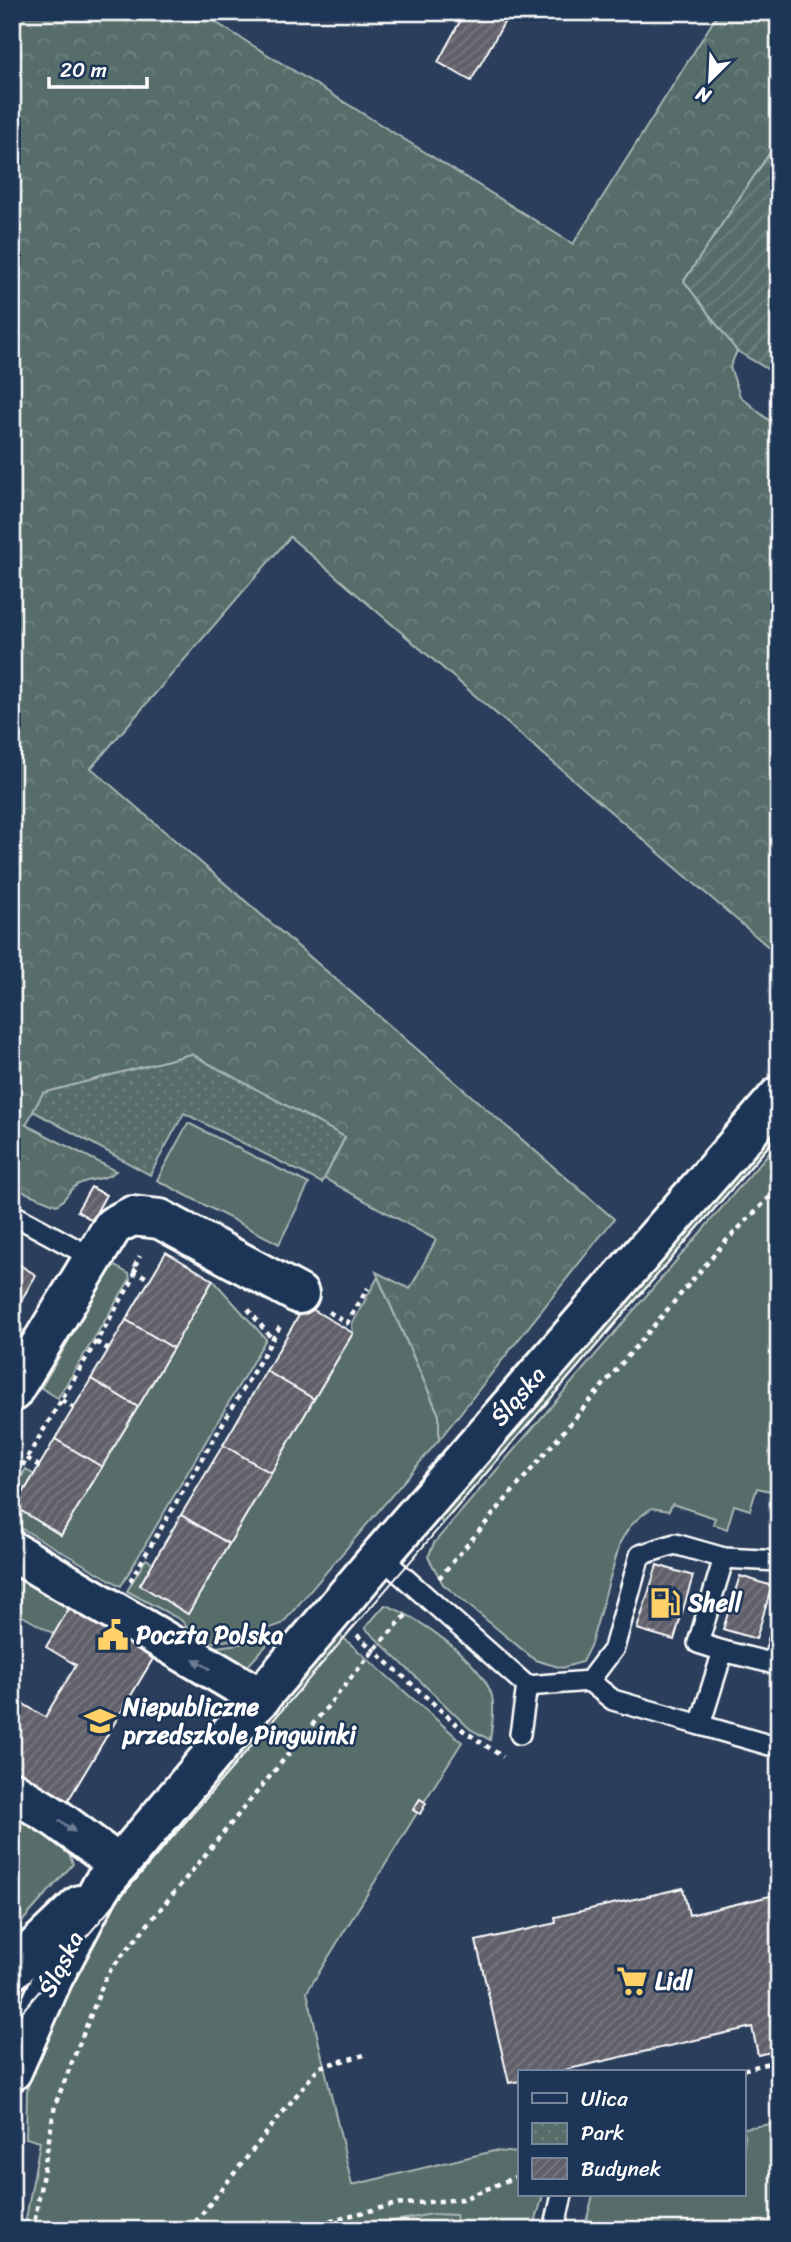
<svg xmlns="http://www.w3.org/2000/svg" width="791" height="2242" viewBox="0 0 791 2242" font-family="Sriracha,sans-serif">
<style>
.grass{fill:#566d6a;stroke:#aab6b4;stroke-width:2}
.forest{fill:url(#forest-crowns);stroke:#aab6b4;stroke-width:2}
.park{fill:url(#park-dots);stroke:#aab6b4;stroke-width:2}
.garden{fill:url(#garden-furrows);stroke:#aab6b4;stroke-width:2}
.building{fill:url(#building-hatch);stroke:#fff;stroke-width:2}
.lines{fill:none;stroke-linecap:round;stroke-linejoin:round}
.lane-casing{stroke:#fff;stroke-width:24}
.street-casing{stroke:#fff;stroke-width:44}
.secondary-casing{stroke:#fff;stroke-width:44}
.path{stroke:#fff;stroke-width:4.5;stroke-dasharray:5 5;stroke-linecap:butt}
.lane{stroke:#1d3557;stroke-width:19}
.street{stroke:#1d3557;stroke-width:38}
.secondary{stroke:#1d3557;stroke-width:38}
.tram{stroke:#fff;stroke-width:2}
.oneway{fill:#6c7c92}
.labels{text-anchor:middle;stroke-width:5;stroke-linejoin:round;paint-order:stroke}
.street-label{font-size:24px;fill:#fff;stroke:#1d3557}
.poi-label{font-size:24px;font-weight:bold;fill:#fff;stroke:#1d3557;text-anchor:start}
</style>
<defs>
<pattern id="forest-crowns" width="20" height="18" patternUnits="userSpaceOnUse" patternTransform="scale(1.75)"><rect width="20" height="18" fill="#566d6a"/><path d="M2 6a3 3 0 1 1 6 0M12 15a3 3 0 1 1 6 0" fill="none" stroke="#6f8380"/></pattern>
<pattern id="park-dots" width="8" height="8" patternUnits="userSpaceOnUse" patternTransform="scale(1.75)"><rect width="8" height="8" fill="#566d6a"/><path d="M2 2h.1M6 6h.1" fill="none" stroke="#6f8380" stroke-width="1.8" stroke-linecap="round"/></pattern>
<pattern id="garden-furrows" width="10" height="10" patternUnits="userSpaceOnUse" patternTransform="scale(1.75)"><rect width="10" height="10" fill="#566d6a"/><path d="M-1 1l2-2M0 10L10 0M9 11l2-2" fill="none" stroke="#6f8380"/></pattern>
<pattern id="building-hatch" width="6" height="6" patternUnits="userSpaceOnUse" patternTransform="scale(1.75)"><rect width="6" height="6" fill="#61606b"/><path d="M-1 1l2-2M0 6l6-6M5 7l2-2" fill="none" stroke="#797881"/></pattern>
</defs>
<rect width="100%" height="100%" fill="#2b3e5b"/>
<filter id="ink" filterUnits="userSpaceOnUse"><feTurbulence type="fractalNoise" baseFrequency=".0143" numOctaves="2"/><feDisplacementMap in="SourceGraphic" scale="14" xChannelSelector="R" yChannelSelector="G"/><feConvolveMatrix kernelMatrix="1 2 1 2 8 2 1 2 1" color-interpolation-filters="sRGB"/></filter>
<g filter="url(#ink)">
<g class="grass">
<polygon points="188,1123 309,1184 279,1244 157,1180"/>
<polygon points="779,1123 778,1134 442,1524 440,1517 458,1494"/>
<path d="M 779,1141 L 779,1493 L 757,1488 L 750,1510 L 734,1505 L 727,1529 L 713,1524 L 715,1518 L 672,1504 L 669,1511 L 652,1508 C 637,1518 628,1526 620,1543 L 591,1644 L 582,1662 L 562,1668 L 535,1660 L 443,1584 L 428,1557 L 434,1543 Z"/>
<polygon points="113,1265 129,1274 130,1279 58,1398 41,1388"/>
<path d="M 378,1277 L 439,1415 L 439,1440 L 282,1624 L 239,1639 L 198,1644 C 190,1638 189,1628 181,1620 L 127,1591 L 146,1559 L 153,1563 L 140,1585 L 188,1613 L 353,1333 L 352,1324 Z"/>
<polygon points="213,1280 266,1339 121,1586 12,1523 12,1492 26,1469 34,1475 15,1507 61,1535"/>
<polygon points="12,1323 26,1332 12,1354"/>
<polygon points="12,1568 73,1602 54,1634 12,1610"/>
<path d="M 385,1605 C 417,1615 483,1663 492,1696 C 495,1709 492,1727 490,1740 L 470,1729 L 365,1628 Z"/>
<polygon points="339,1634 462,1742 424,1802 420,1799 413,1810 417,1813 307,1992 352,2185 494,2151 520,2153 520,2195 543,2195 533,2230 24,2230 40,2142 26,2138 27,2092 31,2070 64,1998 113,1904 136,1870"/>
<polygon points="272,1639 246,1668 203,1649"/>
<polygon points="12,1816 67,1849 73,1864 12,1933"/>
<polygon points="23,1985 28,1988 20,2009 12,2016 12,1991"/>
<polygon points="779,2123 779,2230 584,2230 593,2195 744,2195 744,2128"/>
</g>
<g class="forest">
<path d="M 12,12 L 199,12 L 573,244 L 719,12 L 779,12 L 779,139 L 684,281 L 737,351 L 730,367 L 740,396 L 779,429 L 779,499 L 768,521 L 779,538 L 779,956 L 290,537 L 91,768 L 614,1219 L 439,1440 L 439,1415 L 376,1272 L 410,1289 L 436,1240 L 324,1178 L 345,1138 L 191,1054 L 43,1093 L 26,1125 L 116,1171 C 103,1182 90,1177 77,1185 C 67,1191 66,1201 56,1205 L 12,1187 Z"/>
<polygon points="432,2214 456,2215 459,2230 348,2230"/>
</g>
<polygon class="park" points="191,1054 345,1137 322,1183 184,1113 150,1175 33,1111 43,1093"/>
<polygon class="garden" points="779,139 779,376 737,351 684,281"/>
<g class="building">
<polygon points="465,12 510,12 471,81 438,62"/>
<polygon points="91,1187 106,1195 92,1220 77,1211"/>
<polygon points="166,1252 213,1280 173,1348 126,1320"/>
<polygon points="12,1260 36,1275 12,1316"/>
<polygon points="305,1305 353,1333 314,1399 266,1371"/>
<polygon points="126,1320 173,1348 138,1407 91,1379"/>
<polygon points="266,1371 314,1399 271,1473 223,1445"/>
<polygon points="91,1379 138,1407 102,1467 55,1439"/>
<polygon points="55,1439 102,1467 61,1535 15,1507"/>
<polygon points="223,1445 271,1473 229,1544 181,1515"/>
<polygon points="181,1515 229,1544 188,1614 140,1585"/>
<polygon points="657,1565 693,1576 674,1640 637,1629"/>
<polygon points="740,1576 772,1586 756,1639 723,1629"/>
<polygon points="73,1602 157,1652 66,1804 12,1772 12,1697 45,1717 76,1665 46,1647"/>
<polygon points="420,1799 426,1803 420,1814 413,1810"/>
<polygon points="683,1888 689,1915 779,1894 779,2050 758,2055 752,2027 556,2072 520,2072 520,2081 509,2083 476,1941 556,1923 555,1917"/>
</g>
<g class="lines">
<defs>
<g id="lane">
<polyline points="12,1214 93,1258"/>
<polyline points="380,1556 527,1686 520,1734"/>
<polyline points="724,1558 779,1561"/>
<polyline points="723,1651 779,1665"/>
<polyline points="773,1664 779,1641"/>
<polyline points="527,1686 589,1681 613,1700 700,1725 723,1651 698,1643 724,1558 675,1544 640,1555 614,1648 589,1681"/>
<polyline points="700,1725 769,1745"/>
<polyline points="554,2230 562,2195"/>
</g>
<g id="street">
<polyline points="12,1392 113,1226 132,1216 160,1219 299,1294"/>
<polyline points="12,1551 261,1698"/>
<polyline points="12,1791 56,1818 119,1865"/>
</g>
<g id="secondary">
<polyline points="12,1970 80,1905"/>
<polyline points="12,2071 53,1978 102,1885 380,1556 779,1096"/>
</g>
</defs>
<use href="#lane" class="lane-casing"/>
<use href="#street" class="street-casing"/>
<use href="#secondary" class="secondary-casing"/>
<g class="path">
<polyline points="133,1269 150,1280"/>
<polyline points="248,1309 272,1339"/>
<polyline points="329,1312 347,1323 368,1288"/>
<polyline points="96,1342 108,1349"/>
<polyline points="62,1400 74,1408"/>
<polyline points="27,1458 39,1466"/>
<polyline points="12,1483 134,1278 135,1266 140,1256"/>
<polyline points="439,1578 725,1242 779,1188"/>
<polyline points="130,1581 282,1323"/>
<polyline points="357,1635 464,1731 503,1757"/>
<polyline points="238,1642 264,1638"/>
<polyline points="734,2072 770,2063"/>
<polyline points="33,2230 55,2105 107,1974 374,1650 408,1613"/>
<polyline points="189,2230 319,2067 368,2054"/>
<polyline points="291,2230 393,2205 463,2199 520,2175"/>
</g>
<use href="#lane" class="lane"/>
<use href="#street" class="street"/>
<use href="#secondary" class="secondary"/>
<polyline class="tram" points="12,2023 779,1134"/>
</g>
<defs><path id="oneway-solid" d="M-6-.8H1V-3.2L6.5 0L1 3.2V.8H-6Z" transform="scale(1.75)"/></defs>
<g class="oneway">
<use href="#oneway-solid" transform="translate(202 1664) rotate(-149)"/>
<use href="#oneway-solid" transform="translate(67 1826) rotate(36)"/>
</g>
</g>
<defs>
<symbol id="fuel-bare" viewBox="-9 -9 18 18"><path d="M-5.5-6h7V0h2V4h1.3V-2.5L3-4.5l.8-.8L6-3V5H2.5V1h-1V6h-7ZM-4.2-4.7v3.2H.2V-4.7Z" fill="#ffd166" stroke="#1d3557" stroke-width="2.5" paint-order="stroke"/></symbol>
<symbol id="civic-bare" viewBox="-9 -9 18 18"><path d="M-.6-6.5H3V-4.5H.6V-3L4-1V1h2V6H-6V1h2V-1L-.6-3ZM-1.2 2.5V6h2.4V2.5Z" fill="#ffd166" stroke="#1d3557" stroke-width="2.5" paint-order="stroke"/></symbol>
<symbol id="school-bare" viewBox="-9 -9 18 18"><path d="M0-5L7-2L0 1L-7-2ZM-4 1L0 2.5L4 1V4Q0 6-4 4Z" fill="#ffd166" stroke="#1d3557" stroke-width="2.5" paint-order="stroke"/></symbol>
<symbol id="supermarket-bare" viewBox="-9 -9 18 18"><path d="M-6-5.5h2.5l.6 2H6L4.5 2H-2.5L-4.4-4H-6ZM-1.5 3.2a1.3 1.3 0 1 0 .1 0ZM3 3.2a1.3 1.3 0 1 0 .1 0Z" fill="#ffd166" stroke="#1d3557" stroke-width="2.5" paint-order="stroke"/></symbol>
</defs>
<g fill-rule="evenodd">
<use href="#fuel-bare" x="643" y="1581" width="44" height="44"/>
<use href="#civic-bare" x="91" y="1613" width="44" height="44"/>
<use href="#school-bare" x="78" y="1699" width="44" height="44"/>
<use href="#supermarket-bare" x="610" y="1959" width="44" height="44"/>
</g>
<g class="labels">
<g class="street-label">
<text transform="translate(518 1396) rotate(-49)" y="8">Śląska</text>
<text transform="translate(61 1964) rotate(-63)" y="8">Śląska</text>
</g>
<g class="poi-label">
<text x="688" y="1611">Shell</text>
<text x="136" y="1643">Poczta Polska</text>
<text x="123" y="1715">Niepubliczne<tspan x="123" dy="28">przedszkole Pingwinki</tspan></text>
<text x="655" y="1989">Lidl</text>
</g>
</g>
<rect width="791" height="2242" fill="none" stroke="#1d3557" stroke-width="42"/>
<rect x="21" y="21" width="749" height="2200" fill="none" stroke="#fff" stroke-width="2.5" filter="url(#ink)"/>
<rect x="518" y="2070" width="228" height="126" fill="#1d3557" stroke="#77869a" stroke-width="2"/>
<rect x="532" y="2093" width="35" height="10" fill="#1d3557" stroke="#77869a" stroke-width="2"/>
<text x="581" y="2106" font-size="21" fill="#ffffff">Ulica</text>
<rect x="532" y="2123" width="35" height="21" fill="url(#park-dots)" stroke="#77869a" stroke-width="2"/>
<text x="581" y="2140" font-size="21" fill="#ffffff">Park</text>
<rect x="532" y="2158" width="35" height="21" fill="url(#building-hatch)" stroke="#77869a" stroke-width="2"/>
<text x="581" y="2176" font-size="21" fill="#ffffff">Budynek</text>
<g transform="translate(710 80) rotate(204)" stroke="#1d3557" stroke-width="5" paint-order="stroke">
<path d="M0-5L12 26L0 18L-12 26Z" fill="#ffffff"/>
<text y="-10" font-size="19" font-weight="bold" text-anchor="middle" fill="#ffffff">N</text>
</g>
<path d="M49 77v10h98v-10" fill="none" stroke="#ffffff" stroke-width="3.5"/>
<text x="60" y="77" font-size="21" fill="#ffffff" stroke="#1d3557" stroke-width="5" paint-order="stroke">20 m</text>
</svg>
